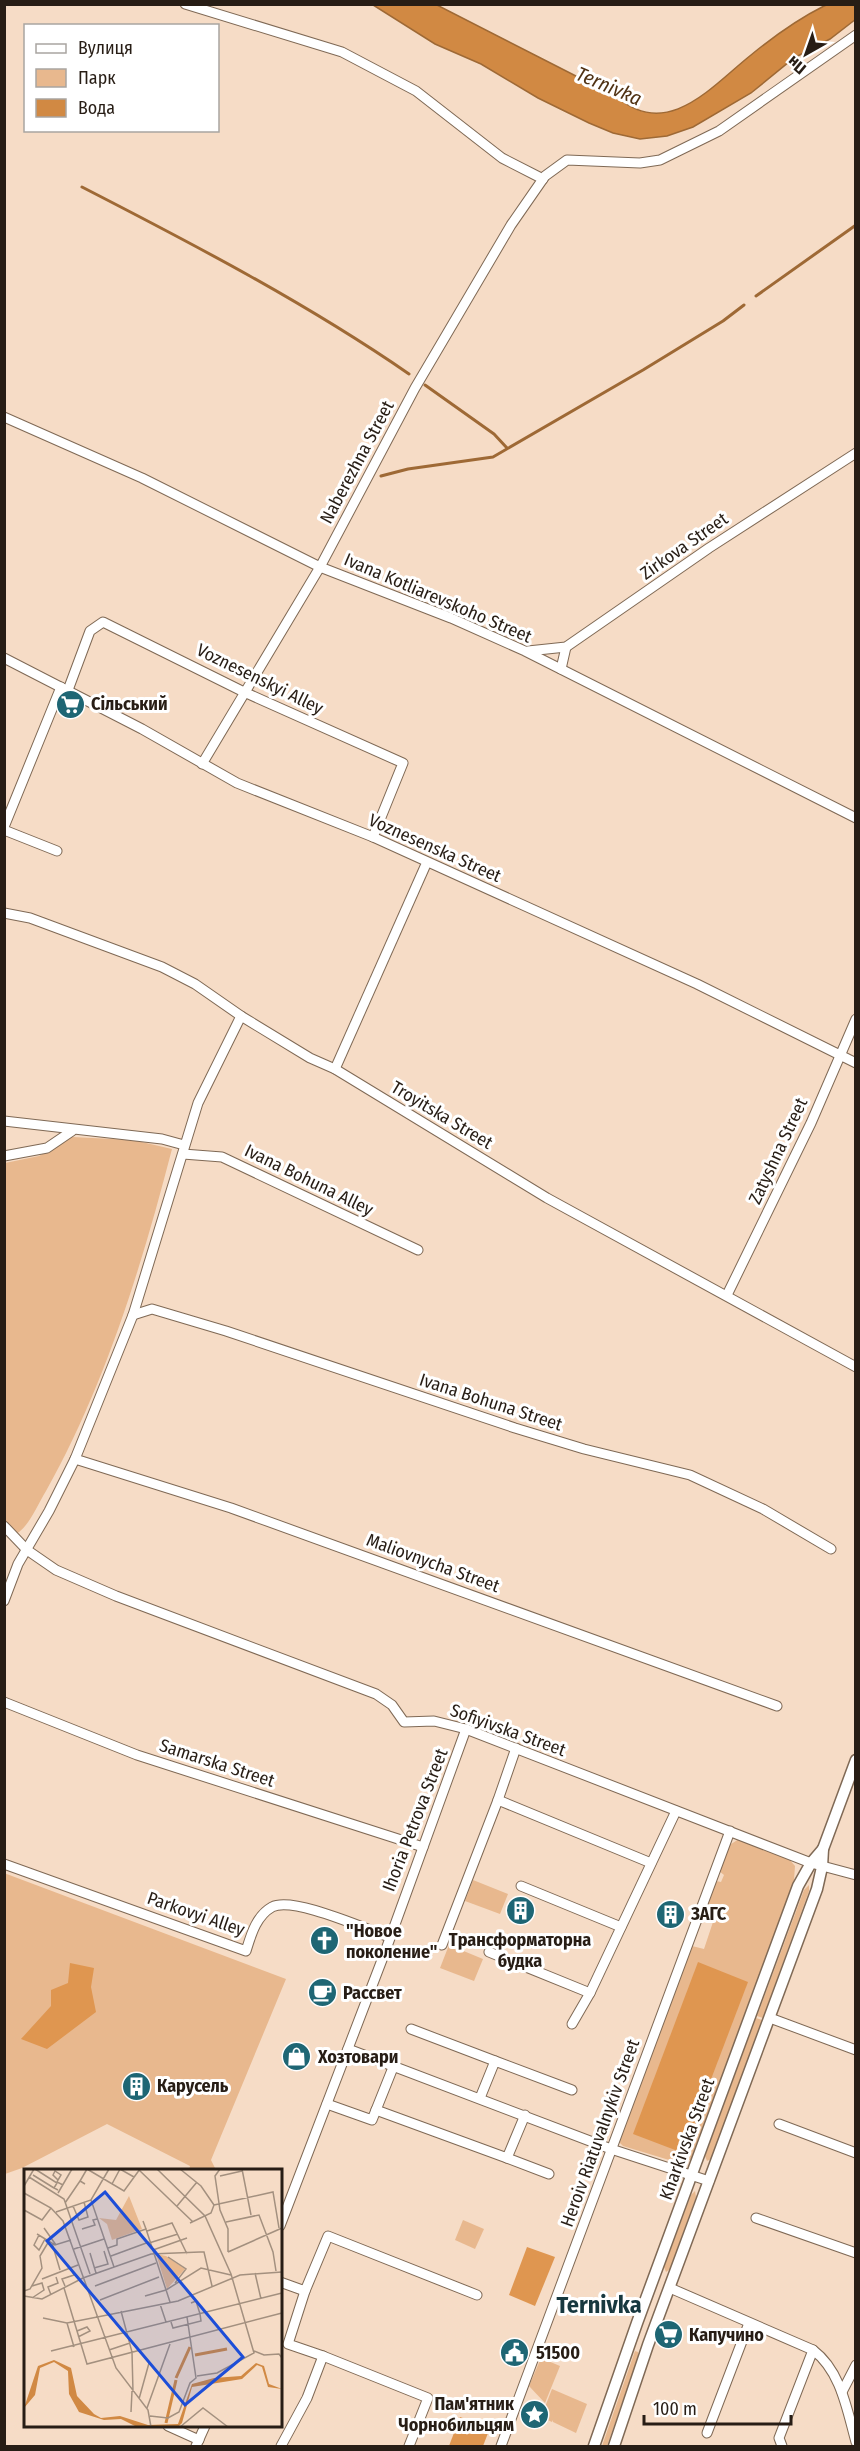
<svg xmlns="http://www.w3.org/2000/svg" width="860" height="2451" viewBox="0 0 860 2451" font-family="'Fira Sans Condensed',sans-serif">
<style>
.green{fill:#e8b88e}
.forest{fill:#df9650}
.water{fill:#d18943;stroke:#9e6935;stroke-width:1.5}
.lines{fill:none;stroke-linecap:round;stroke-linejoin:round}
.stream{stroke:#9e6935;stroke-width:3}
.minor-casing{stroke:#7f6955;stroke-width:11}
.tertiary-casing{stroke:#7f6955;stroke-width:13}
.minor{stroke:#fff;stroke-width:9}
.tertiary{stroke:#fff;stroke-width:10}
.labels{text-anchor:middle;stroke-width:6;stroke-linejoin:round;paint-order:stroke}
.street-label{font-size:18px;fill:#271d15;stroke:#fff}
.poi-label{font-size:18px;font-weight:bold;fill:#271d15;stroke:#fff;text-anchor:start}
.water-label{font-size:20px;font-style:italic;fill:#503214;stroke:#fff}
.district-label{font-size:24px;font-weight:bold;fill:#17383f;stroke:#fff}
.inset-river{fill:none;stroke:#d18943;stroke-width:3}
.inset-road{fill:none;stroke:#a3907f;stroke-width:1.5}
.view{fill:#1d4ed8;fill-opacity:0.15;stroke:#1d4ed8;stroke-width:3}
.inset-edge{fill:none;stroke:#271d15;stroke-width:3}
</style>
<rect width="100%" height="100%" fill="#f6dcc6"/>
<g class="green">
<path d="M 72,1137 L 133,1140 L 172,1149 C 142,1265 105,1386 46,1491 C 36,1507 29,1529 11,1537 L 5,1529 L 5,1163 L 39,1156 Z"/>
<polygon points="739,1839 789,1859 795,1866 794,1880 691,2159 685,2163 679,2163 623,2146 619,2142 692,1946 704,1949 714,1919 703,1915 716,1881 721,1882 724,1875 719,1871 728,1846"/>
<polygon points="4,1873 286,1979 211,2160 216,2170 189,2170 190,2166 107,2124 22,2168 5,2174"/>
<polygon points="473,1880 508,1894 500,1914 465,1901"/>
<polygon points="809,1885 809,1891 763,2018 757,2016 804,1890"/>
<polygon points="449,1945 483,1959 474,1981 440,1968"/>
<polygon points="756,2018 762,2020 711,2159 707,2161 705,2156"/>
<polygon points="695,2191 696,2197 670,2269 666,2272 664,2267 691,2195"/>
<polygon points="463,2220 484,2229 475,2249 455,2240"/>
<polygon points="635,2351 638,2352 638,2357 607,2446 602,2446"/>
<polygon points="541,2358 560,2366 545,2403 529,2386"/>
<polygon points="552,2389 587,2404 576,2433 553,2422 553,2420 552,2422 541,2417"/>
</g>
<g class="forest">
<polygon points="698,1962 748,1982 683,2153 633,2134"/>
<polygon points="70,1963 94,1968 91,1987 96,2012 47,2049 21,2039 51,2006 51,1990 68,1983"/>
<polygon points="527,2247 555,2257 535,2306 509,2295"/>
<polygon points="460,2417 490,2428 483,2446 449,2446"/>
</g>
<path class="water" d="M 373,5 L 437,5 L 617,97 C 668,141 713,85 751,55 C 773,37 798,19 824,6 C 832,2 846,4 855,5 L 856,19 L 830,39 L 794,58 L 751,93 L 693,127 L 667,136 L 640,139 L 613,133 L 589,123 L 538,98 L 481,64 L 435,44 Z"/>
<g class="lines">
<g class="stream">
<path d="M 82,187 C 193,244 306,303 409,374"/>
<polyline points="756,296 856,225"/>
<polyline points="425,385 494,434 507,448"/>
<polyline points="381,476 408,469 493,457 643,370 723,321 744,305"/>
</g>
<defs>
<g id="minor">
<polyline points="185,4 342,52 416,91 502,158 543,179"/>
<polyline points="4,417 142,478 320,567 451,618 525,651 856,818"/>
<polyline points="528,651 566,647 709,548 856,453"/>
<polyline points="4,658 142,729 237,783 373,837 697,984 856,1063"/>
<polyline points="561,669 566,647"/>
<polyline points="68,690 90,631 103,622 244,692 403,763 373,837"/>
<polyline points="202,764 320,567 415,388 511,225 545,176 567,160 640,163 660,160 719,131 856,35"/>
<polyline points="4,827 61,687"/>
<polyline points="4,830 57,851"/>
<polyline points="4,913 30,918 162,967 195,984 241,1016 310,1058 335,1069 547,1198 856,1367"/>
<polyline points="335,1069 427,862"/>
<polyline points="4,1121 162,1139 184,1145"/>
<polyline points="183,1154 222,1157 418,1250"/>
<polyline points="4,1156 47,1148 72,1131"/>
<polyline points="727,1295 811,1123 856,1019"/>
<polyline points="133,1315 152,1309 226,1331 515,1428 584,1449 690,1475 763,1509 831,1549"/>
<polyline points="75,1459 231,1508 777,1706"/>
<polyline points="4,1526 27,1550 56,1570 116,1596 376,1694 392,1705 404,1722 434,1721 466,1729 811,1863 856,1875"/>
<polyline points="4,1601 18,1564 49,1511 75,1459 133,1315 198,1103 241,1016"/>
<polyline points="4,1702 137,1755 423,1847"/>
<polyline points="498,1800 516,1748"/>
<path d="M 4,1864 L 246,1951 C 251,1935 256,1916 272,1907 C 293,1896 365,1929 389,1937"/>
<polyline points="521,1886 621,1927"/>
<polyline points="442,1945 498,1800 651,1863"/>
<polyline points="489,1952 590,1993"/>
<polyline points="770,2018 856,2050"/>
<polyline points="572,2024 590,1993 676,1811"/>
<polyline points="411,2029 495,2061"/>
<polyline points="348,2049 611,2149 709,2181"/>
<polyline points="480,2098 495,2061 572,2090"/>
<polyline points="327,2104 372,2120 394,2065"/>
<polyline points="376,2110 507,2158 525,2115"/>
<polyline points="779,2124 856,2153"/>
<polyline points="507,2158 549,2174"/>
<polyline points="756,2218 856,2253"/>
<polyline points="280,2226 385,1952 466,1729"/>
<polyline points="280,2282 305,2291 328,2236 477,2295"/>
<path d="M 670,2288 L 813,2350 C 841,2371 847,2410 856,2442"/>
<polyline points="305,2291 288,2344 323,2356"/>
<polyline points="842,2392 856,2365"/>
<polyline points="168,2426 199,2440"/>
<polyline points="707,2433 749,2323"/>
<polyline points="196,2446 205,2426"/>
<polyline points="281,2446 307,2398 323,2356 428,2398 409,2446"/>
<polyline points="501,2446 730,1831"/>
<polyline points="782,2446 779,2438 813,2350"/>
</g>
<g id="tertiary">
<polyline points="594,2446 637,2323 798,1886 811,1863 823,1849"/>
<polyline points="614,2446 648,2345 817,1889 822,1867 823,1849 856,1760"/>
</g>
</defs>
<use href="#minor" class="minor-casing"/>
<use href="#tertiary" class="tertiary-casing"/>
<use href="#minor" class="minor"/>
<use href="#tertiary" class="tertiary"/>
</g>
<defs>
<symbol id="supermarket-disc" viewBox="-11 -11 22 22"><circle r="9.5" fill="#1e6674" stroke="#fff"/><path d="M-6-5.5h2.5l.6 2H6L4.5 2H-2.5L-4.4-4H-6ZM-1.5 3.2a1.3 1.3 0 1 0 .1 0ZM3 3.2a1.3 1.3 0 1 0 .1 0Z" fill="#fff"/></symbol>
<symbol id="building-disc" viewBox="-11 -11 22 22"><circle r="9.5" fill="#1e6674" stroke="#fff"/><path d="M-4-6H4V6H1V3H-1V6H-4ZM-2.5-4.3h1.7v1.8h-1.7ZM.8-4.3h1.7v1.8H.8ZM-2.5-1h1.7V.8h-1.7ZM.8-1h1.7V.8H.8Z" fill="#fff"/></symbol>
<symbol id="church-disc" viewBox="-11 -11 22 22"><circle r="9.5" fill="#1e6674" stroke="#fff"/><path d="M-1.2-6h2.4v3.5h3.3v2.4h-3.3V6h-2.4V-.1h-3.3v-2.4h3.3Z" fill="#fff"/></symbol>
<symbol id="cafe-disc" viewBox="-11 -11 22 22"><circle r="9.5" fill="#1e6674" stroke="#fff"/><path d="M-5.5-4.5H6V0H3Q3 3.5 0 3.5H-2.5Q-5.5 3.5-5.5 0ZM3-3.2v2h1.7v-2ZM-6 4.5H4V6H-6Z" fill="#fff"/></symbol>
<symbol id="shop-disc" viewBox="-11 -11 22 22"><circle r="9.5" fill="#1e6674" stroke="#fff"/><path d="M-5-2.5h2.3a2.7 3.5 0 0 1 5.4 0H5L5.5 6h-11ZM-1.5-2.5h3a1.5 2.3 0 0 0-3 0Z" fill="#fff"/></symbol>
<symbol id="civic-disc" viewBox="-11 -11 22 22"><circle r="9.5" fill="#1e6674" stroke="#fff"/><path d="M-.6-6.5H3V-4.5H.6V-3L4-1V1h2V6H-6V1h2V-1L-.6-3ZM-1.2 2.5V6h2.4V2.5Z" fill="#fff"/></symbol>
<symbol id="sight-disc" viewBox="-11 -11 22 22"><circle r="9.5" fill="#1e6674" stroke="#fff"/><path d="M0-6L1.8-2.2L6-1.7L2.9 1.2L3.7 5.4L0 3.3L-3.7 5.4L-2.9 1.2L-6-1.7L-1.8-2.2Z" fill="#fff"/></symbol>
</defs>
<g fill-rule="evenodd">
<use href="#supermarket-disc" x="54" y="688" width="33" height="33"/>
<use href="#building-disc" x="504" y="1894" width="33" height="33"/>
<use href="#building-disc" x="654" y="1898" width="33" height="33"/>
<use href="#church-disc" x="308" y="1924" width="33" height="33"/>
<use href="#cafe-disc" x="306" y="1976" width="33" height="33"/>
<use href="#shop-disc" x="280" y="2040" width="33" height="33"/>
<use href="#building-disc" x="120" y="2070" width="33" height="33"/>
<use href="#supermarket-disc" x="652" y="2318" width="33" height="33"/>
<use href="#civic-disc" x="498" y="2336" width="33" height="33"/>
<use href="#sight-disc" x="518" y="2398" width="33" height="33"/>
</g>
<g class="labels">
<g class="street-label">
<text transform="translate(357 462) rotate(-62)" y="6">Naberezhna Street</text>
<text transform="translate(684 546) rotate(-35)" y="6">Zirkova Street</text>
<text transform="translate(438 598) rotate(23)" y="6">Ivana Kotliarevskoho Street</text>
<text transform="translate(260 679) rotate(26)" y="6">Voznesenskyi Alley</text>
<text transform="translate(435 848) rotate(24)" y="6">Voznesenska Street</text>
<text transform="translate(442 1115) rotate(31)" y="6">Troyitska Street</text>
<text transform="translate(778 1151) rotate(-65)" y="6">Zatyshna Street</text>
<text transform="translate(309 1180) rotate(26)" y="6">Ivana Bohuna Alley</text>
<text transform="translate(491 1402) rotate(18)" y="6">Ivana Bohuna Street</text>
<text transform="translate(433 1563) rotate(20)" y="6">Maliovnycha Street</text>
<text transform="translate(508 1730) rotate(20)" y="6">Sofiyivska Street</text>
<text transform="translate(217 1763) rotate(18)" y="6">Samarska Street</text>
<text transform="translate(415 1820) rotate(-69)" y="6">Ihoria Petrova Street</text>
<text transform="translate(196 1914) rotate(19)" y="6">Parkovyi Alley</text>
<text transform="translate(600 2133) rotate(-70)" y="6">Heroiv Riatuvalnykiv Street</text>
<text transform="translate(687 2139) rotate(-70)" y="6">Kharkivska Street</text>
</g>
<g class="poi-label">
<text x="91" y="710">Сільський</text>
<text x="691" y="1920">ЗАГС</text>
<text x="346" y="1937">"Новое<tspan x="346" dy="21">поколение"</tspan></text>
<text x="520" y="1946" text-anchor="middle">Трансформаторна<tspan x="520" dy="21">будка</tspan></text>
<text x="343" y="1999">Рассвет</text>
<text x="318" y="2063">Хозтовари</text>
<text x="157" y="2092">Карусель</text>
<text x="689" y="2341">Капучино</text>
<text x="536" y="2359">51500</text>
<text x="514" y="2410" text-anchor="end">Пам'ятник<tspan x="514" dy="21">Чорнобильцям</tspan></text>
</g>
<g class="water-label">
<text transform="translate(609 86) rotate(23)" y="7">Ternivka</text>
</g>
<g class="district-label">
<text x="599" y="2313">Ternivka</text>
</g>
</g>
<g transform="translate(24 2169)">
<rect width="258" height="258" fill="#f6dcc6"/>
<path d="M 105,27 L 118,60 L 88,71 L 83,55 L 75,49 L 92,51 ZM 132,85 L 142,87 L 161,100 L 143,120 Z" fill="#e8b88e"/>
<path d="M 30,191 L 47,199 L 53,227 L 70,245 L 77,249 L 96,247 L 124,256 L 154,255 L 168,215 L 190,209 L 217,207 L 232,194 L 240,197 L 245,215 L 258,220 L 244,218 L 238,198 L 233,196 L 218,210 L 168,218 L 158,254 L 154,258 L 113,258 L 97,250 L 80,251 L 55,243 L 45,225 L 44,202 L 30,193 L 16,199 L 11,226 L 0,239 L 14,197 Z" fill="#d18943"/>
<path class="inset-river" d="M 171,186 L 203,180M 152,209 L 166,178M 142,254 L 152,211"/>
<path class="inset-road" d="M 11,0 L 33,14 L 30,19 L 34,21M 63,0 L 100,22 L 116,0M 133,0 L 181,47 L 207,105 L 230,184 L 193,204 L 173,207M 156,0 L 177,17 L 190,36M 196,0 L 191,7 L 196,41 L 204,60 L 204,83M 218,0 L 227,46M 115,1 L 169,53M 9,6 L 30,19M 196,7 L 218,2M 5,8 L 40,30 L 66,105M 34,11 L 29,6 L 31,2 L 37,6 L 34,11 L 33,13 L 39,16M 61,15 L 56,12 L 63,0M 88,15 L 96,0 L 110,8M 0,17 L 10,0M 0,24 L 27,39 L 39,52 L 92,199 L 124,241 L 127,258M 34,24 L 48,0M 67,31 L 90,98M 41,34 L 56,12M 190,36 L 249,23 L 255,59M 49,37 L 55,51 L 64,48 L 60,33M 153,37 L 173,13M 0,41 L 18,51 L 27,39M 32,43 L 67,31 L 85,0M 202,53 L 235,46 L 249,83 L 252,102M 166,54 L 187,44 L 190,36M 20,59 L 32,76M 58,60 L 71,56 L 69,51 L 73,50M 122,60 L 146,133M 123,62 L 148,54 L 163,85M 13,65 L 31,76 L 47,71M 15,66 L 10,76 L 15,81 L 21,70M 28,74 L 36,101M 125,74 L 154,65M 84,79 L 93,76 L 93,70 L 122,60 L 119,52M 50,80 L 80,70M 129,81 L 163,69M 204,83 L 258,59M 66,84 L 72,104M 87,87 L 125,73M 144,88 L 162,100 L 151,114M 70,99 L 84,95 L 80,82M 231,104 L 237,130M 18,110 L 54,96M 41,117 L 38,110 L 50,106 L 46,98M 71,117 L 132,94M 40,119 L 63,195 L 258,144M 142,121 L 177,99 L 207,106M 0,122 L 6,120 L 18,99 L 16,87 L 25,72M 27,126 L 24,118 L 34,114 L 32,108M 0,127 L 18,130 L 59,109 L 127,85 L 176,83 L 180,83 L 188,117M 121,127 L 142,121M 8,129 L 20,121 L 18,114 L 8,117M 76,131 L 135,108M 167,134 L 172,132 L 176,145M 136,135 L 142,153M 97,142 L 108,183 L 109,223M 19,149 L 43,154 L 154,132 L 216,106 L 258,103M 147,153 L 149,159 L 177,152 L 176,145M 43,154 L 50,178M 53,162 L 63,158 L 66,162 L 54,168M 85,181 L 106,174M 27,182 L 258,124M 230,182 L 240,186 L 255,185 L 258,189M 115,230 L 125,194M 123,239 L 146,175M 107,243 L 108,222M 126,247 L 144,249 L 155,243 L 166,214 L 172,209 L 163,148M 156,258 L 179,239 L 204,258"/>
<path class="view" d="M 81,23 L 219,188 L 161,236 L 23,72 Z"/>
<rect width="258" height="258" class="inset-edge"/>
</g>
<rect width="860" height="2451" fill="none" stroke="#271d15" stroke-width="12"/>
<rect x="24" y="24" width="195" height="108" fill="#ffffff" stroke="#a9a5a1" stroke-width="1.5"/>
<rect x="36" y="44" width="30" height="9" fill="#ffffff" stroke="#a9a5a1" stroke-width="1.5"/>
<text x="78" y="54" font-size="18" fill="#271d15">Вулиця</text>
<rect x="36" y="69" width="30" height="18" fill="#e8b88e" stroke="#a9a5a1" stroke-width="1.5"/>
<text x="78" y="84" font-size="18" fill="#271d15">Парк</text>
<rect x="36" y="99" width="30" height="18" fill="#d18943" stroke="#a9a5a1" stroke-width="1.5"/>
<text x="78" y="114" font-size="18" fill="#271d15">Вода</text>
<g transform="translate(806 54) rotate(220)" stroke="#ffffff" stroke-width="4.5" paint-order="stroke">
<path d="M0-4.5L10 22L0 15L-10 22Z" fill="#271d15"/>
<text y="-9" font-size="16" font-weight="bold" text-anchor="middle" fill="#271d15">Пн</text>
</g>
<path d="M644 2415v9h147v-9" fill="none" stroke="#271d15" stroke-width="3"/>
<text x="653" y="2415" font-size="18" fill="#271d15" stroke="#ffffff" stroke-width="4.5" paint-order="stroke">100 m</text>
</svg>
